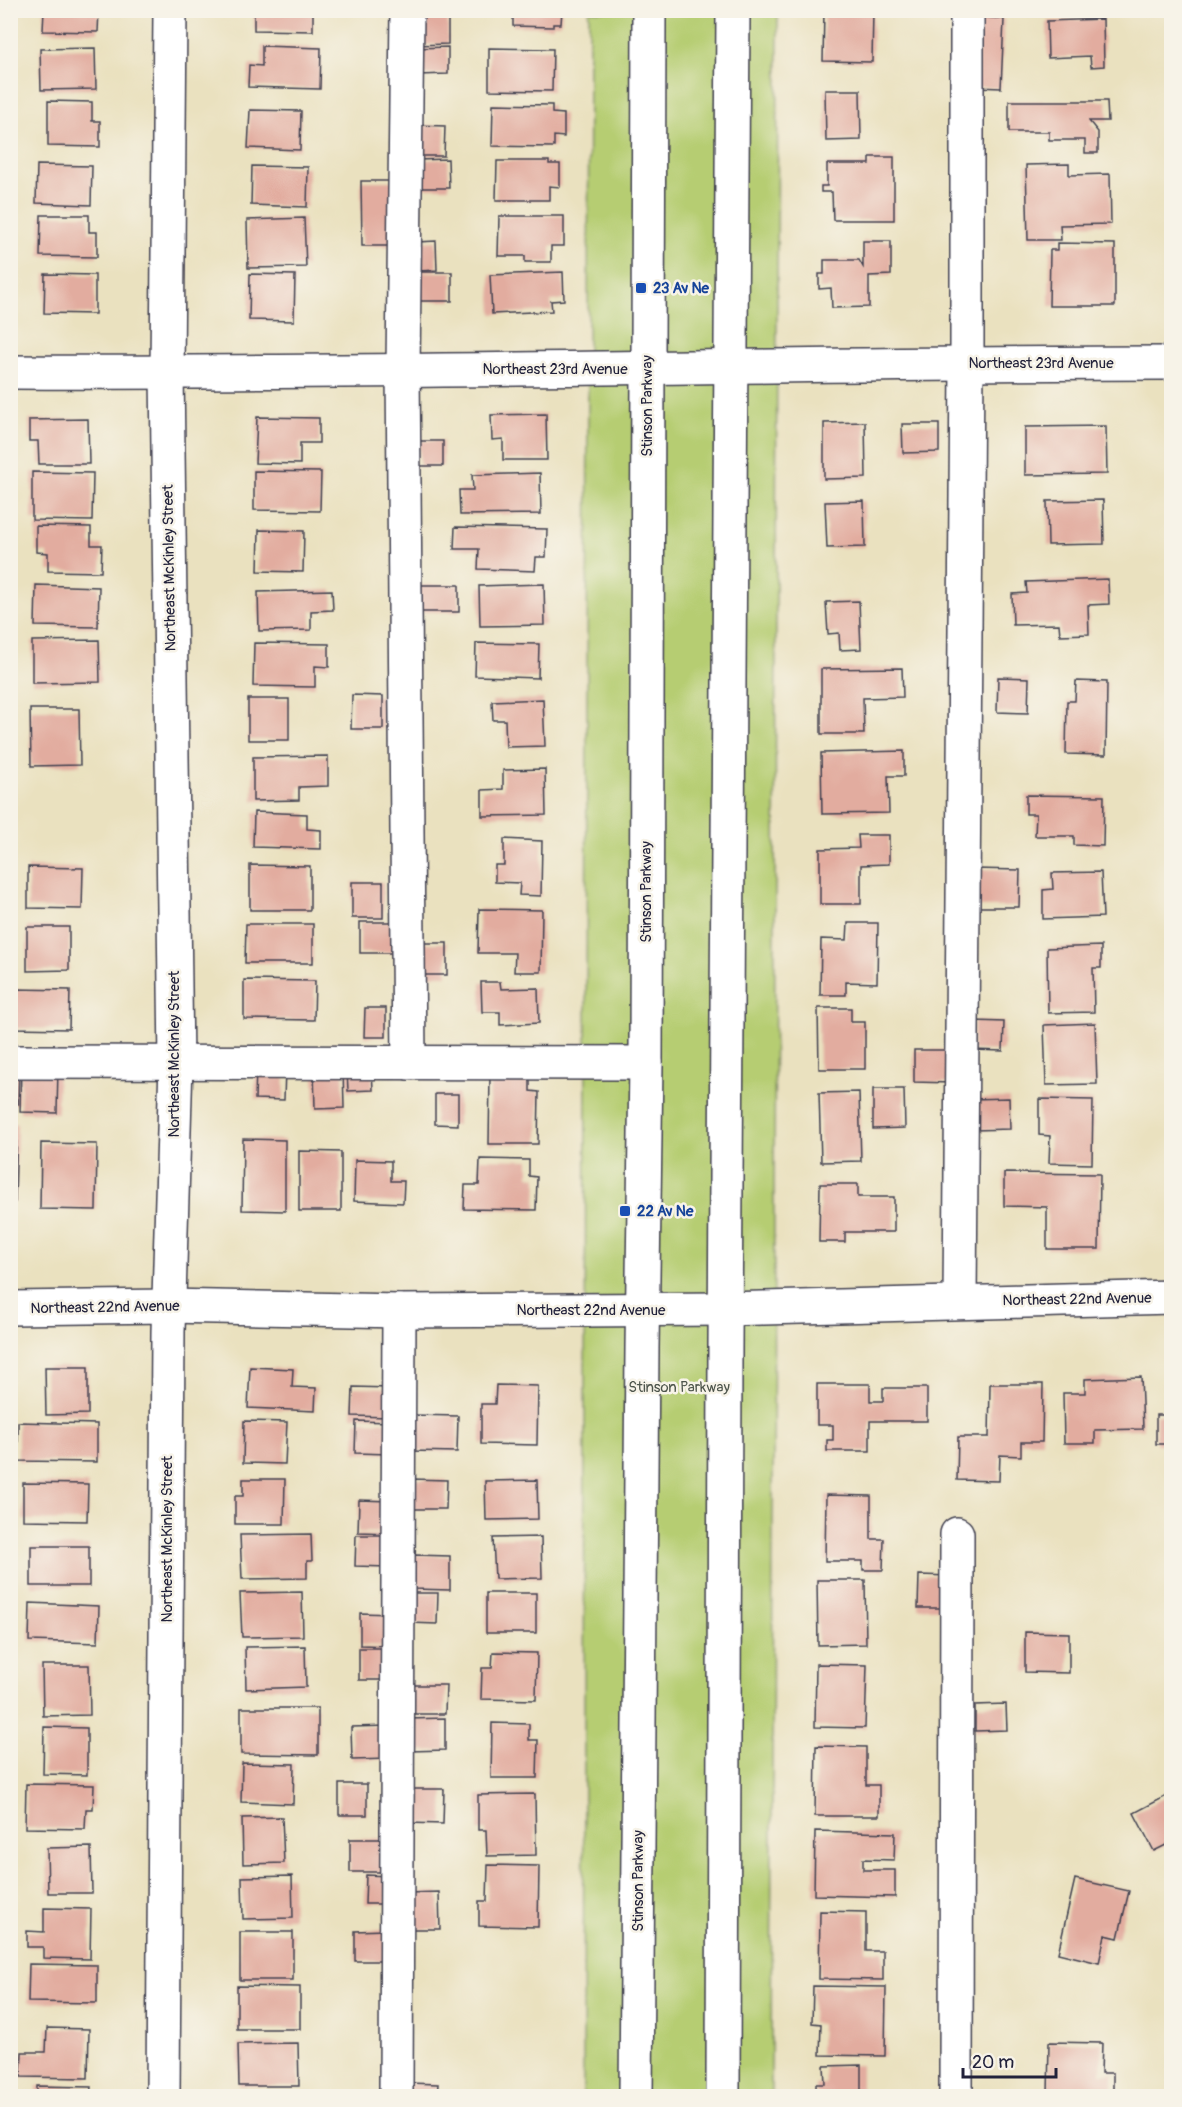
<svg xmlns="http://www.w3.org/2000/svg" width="1182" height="2107" viewBox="0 0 1182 2107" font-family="Pangolin,sans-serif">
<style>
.green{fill:#b6cd72;stroke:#6c7856;stroke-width:1.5}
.building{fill:#e2ac9f}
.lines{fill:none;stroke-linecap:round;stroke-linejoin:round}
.minor-casing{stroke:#403f4f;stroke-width:36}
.minor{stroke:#fff;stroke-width:33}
.transit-dot{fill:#1a4fb4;stroke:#f7f3e8;stroke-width:2}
.labels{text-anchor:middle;stroke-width:5;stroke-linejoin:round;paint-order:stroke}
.transit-label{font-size:15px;font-weight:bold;fill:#164399;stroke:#f7f3e8;text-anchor:start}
.street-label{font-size:15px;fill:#22223b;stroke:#f7f3e8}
.park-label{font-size:15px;fill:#4e554c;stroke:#f7f3e8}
</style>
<rect width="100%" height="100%" fill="#f7f3e8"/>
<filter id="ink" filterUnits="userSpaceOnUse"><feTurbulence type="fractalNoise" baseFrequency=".0167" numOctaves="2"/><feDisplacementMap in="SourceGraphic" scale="12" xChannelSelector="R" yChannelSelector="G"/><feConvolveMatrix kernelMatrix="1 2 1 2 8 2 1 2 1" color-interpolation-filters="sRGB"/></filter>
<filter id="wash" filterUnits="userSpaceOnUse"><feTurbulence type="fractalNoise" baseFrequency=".008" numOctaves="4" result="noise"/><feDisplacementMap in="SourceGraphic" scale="24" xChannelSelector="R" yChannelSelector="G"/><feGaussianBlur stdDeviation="1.35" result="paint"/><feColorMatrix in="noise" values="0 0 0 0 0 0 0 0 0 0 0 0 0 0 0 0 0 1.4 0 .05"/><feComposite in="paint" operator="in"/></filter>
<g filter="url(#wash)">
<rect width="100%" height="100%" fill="#eae1bf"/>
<polygon class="green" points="589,11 778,11 771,2096 583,2096"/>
<g id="blocks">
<g class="building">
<polygon points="44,10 99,10 98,32 43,31"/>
<polygon points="254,10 313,10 313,31 254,30"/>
<polygon points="513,10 562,10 561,24 553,24 553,27 513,26"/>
<polygon points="824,10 873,10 872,62 823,61"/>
<polygon points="415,15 448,15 448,44 415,45"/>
<polygon points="980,17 1004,19 1001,88 976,87"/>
<polygon points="1103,19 1104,66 1091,67 1090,56 1048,58 1047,21"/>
<polygon points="262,46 321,48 320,89 248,87 249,65 262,66"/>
<polygon points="448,47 448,74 418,75 417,48"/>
<polygon points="95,48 96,89 41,90 40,49"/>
<polygon points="489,48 553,49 552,91 489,90"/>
<polygon points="825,90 860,90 861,140 826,141"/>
<polygon points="48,101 92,102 92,121 100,121 100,147 48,146"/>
<polygon points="1009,101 1107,101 1108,121 1089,121 1098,132 1098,153 1085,153 1085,140 1049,140 1049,132 1009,132"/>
<polygon points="493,104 552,105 552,113 564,114 564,137 554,136 554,147 492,146"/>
<polygon points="250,110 301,111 300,150 248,148"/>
<polygon points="416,125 445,126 444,156 416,156"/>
<polygon points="870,157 894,157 894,220 833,220 832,192 821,192 821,186 827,186 827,164 870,164"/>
<polygon points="448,159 449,188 417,188 417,160"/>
<polygon points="497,161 549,161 549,164 560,164 560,187 549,186 549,200 496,200"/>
<polygon points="1069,164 1069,175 1110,174 1111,224 1060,225 1061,240 1028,240 1026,165"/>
<polygon points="37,165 92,166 91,205 36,203"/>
<polygon points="252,166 308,167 307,207 251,205"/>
<polygon points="361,181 395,181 397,246 362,246"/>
<polygon points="41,215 89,215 89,232 97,232 97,257 40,256"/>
<polygon points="499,216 564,216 564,246 551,246 551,262 525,262 525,256 498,256"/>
<polygon points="304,218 306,267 248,268 247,220"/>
<polygon points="436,241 437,270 418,271 417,242"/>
<polygon points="863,241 891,241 891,275 869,276 869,307 832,308 831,288 819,289 819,274 824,274 824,260 859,260 863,267"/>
<polygon points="1057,243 1115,244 1115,306 1049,306 1050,250 1057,250"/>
<rect x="417" y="272" width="35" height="29"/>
<polygon points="563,272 564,300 551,301 552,311 492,314 490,275"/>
<polygon points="45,274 95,275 95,314 44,313"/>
<polygon points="250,274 295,275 294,321 249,320"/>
<polygon points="546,414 547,460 503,460 503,439 492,440 491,415"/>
<polygon points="257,417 319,418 319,443 300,443 300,464 255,463"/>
<polygon points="88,419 89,464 39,464 38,441 29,441 29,420"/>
<polygon points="865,422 866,478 824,479 824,423"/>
<polygon points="902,424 939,424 939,452 903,453"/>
<polygon points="1106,426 1107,474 1025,475 1025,427"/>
<polygon points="419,441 443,441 443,466 420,466"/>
<polygon points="254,471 321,472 320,511 254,510"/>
<polygon points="32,472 93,473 92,521 32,520"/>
<polygon points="540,473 541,514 460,515 459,490 473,490 472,475"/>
<polygon points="1103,500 1104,544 1048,545 1047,501"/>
<polygon points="864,501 865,547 827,548 825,502"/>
<polygon points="36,526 91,527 91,545 102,545 101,572 48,571 48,553 36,552"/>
<polygon points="455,527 547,529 546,557 536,557 535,571 478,569 479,549 454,549"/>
<polygon points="259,530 304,531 303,572 258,571"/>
<polygon points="1108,579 1109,604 1088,605 1089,634 1060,635 1059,624 1013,625 1012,594 1027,593 1026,582"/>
<polygon points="544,584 545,625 480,626 479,586"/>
<polygon points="36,585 99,587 98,627 35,626"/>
<rect x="416" y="585" width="43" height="27"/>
<polygon points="332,590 333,610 311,611 311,630 259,631 258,592"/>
<polygon points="859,601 861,649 840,650 839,633 828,634 826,602"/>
<polygon points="99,640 100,682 32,683 32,641"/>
<polygon points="254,643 329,644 329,667 315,666 315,687 253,686"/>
<polygon points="476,643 539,644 538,678 475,676"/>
<polygon points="902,668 903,697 863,698 864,734 821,734 821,669"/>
<polygon points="998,677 1029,678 1028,713 997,712"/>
<polygon points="1076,681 1107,682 1106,755 1066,754 1067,701 1075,701"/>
<polygon points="352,695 383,696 383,729 351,729"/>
<rect x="248" y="699" width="41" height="41"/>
<polygon points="543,699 545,746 506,747 505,720 493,720 492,701"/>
<polygon points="30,709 79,709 80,765 31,766"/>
<polygon points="904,751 904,776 888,776 889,813 822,814 821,753"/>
<polygon points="328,756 328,786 299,787 299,800 253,801 253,757"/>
<polygon points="545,769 546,815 482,816 482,790 503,789 503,770"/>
<polygon points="1026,795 1104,796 1103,846 1074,845 1074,836 1035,836 1036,814 1026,814"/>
<polygon points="254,812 307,814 307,829 321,830 321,849 253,847"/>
<polygon points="858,835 889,835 889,864 861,865 861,904 820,904 820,849 859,848"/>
<polygon points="504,839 542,841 541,896 519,895 520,883 495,882 495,865 504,865"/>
<polygon points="250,865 310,866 310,910 250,910"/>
<polygon points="28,867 83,868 82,909 28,908"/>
<polygon points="975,869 1020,870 1019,907 974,907"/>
<polygon points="1101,872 1103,917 1043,919 1043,890 1053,889 1052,873"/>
<rect x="352" y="882" width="31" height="36"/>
<polygon points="479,909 542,910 541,972 514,972 515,953 478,953"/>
<rect x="360" y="922" width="32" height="31"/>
<polygon points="848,923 878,923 877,983 846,982 846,995 820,995 821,939 847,940"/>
<polygon points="246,924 313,924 313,963 245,963"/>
<polygon points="27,927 69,927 69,970 27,971"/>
<rect x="412" y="943" width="35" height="32"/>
<polygon points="1101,946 1101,968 1093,968 1094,1012 1048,1013 1047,948"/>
<polygon points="244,980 315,981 314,1020 244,1019"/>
<polygon points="481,982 500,982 501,989 538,988 539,1023 500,1025 500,1012 482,1012"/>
<polygon points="14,989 70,990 69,1029 13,1028"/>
<polygon points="365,1008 386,1008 386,1037 364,1037"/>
<polygon points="818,1008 851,1008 851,1022 865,1022 865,1069 819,1069"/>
<polygon points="974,1021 1004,1022 1003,1051 973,1050"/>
<polygon points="1095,1023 1097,1084 1046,1085 1044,1025"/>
<polygon points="914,1050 952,1050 952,1083 914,1082"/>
<polygon points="21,1067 58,1068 57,1113 20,1112"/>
<polygon points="256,1068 285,1068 284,1100 255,1099"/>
<polygon points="343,1068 344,1108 315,1109 314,1069"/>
<polygon points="10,1069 19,1069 18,1104 10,1104"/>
<polygon points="372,1069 373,1090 348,1091 347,1070"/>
<polygon points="490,1074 530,1074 530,1091 539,1092 538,1144 489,1144"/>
<polygon points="873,1089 904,1089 905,1128 873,1129"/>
<polygon points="859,1092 861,1161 821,1162 819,1093"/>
<polygon points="435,1094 458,1094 458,1125 435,1124"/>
<polygon points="1009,1098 1010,1129 974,1130 973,1099"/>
<polygon points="1039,1099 1093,1100 1092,1164 1049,1163 1050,1136 1039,1135"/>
<polygon points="10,1123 17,1124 15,1202 10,1202"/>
<polygon points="243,1139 285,1140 285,1211 242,1210"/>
<polygon points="41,1143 97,1144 96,1210 40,1209"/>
<polygon points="299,1151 341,1152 341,1211 299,1211"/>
<polygon points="480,1159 529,1160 529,1176 537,1177 536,1210 464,1209 465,1185 479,1185"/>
<polygon points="355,1160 391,1161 391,1181 404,1181 403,1203 354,1201"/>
<polygon points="1004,1173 1100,1174 1099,1249 1047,1249 1047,1207 1004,1206"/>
<polygon points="820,1184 858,1184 858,1197 894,1197 894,1232 845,1232 845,1242 819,1242"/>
<polygon points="45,1367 88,1367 88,1414 46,1415"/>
<polygon points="250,1367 293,1369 292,1387 316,1388 315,1411 248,1408"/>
<polygon points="1141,1377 1143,1429 1095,1430 1095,1443 1064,1443 1063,1393 1085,1393 1085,1379"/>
<polygon points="1167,1379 1172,1379 1172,1444 1156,1444 1156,1415 1166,1415"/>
<polygon points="817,1384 870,1384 870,1401 883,1401 883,1388 927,1388 927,1421 870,1421 870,1451 827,1451 827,1440 833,1440 833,1425 817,1425"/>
<polygon points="990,1384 1043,1384 1042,1442 1021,1442 1021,1456 1000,1455 999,1481 957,1480 958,1437 989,1437"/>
<polygon points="496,1385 538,1386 537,1445 481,1444 481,1404 495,1404"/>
<polygon points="353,1387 390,1388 389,1417 352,1416"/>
<polygon points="412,1415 458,1416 457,1452 411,1451"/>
<polygon points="244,1421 287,1422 285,1464 243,1463"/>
<polygon points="356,1421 390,1422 389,1454 355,1453"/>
<polygon points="18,1422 97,1424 97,1462 18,1461"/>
<polygon points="243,1479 285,1479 284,1524 235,1524 235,1496 243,1496"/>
<polygon points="411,1479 447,1480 446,1509 411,1509"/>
<polygon points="537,1480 538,1519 486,1520 485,1481"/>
<polygon points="23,1483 88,1484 87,1521 23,1520"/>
<polygon points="826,1495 871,1496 871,1539 884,1539 883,1570 863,1570 863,1561 825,1561"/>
<polygon points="359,1500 390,1501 389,1533 358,1532"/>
<polygon points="311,1534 312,1561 307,1561 307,1578 242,1579 240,1535"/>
<polygon points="356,1535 389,1535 388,1567 355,1566"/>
<polygon points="541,1537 542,1578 495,1579 493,1538"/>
<rect x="31" y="1546" width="58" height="40"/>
<polygon points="414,1555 450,1556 450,1590 414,1589"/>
<polygon points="919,1575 951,1576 950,1608 918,1608"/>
<polygon points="817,1580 865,1580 866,1644 818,1645"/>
<polygon points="302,1592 303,1636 242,1637 240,1593"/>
<polygon points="410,1593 438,1593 437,1624 410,1623"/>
<rect x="486" y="1593" width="50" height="40"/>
<polygon points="30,1603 99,1606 98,1643 29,1641"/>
<polygon points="360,1613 391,1614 390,1646 360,1645"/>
<polygon points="1025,1632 1069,1633 1069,1673 1025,1672"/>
<polygon points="305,1646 306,1687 246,1689 245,1647"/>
<polygon points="359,1648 391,1648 390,1680 359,1680"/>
<polygon points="493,1652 537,1653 536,1700 481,1699 482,1668 492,1668"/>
<polygon points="816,1664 867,1665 865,1728 815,1727"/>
<polygon points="42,1665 89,1665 90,1715 43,1716"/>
<polygon points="411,1685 446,1685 445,1714 410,1714"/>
<polygon points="1006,1704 1007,1730 975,1731 975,1705"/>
<polygon points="241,1708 318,1708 318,1755 241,1754"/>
<polygon points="445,1718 445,1750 410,1751 409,1719"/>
<polygon points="492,1723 529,1724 529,1740 538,1740 537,1778 491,1778"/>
<polygon points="388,1726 389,1759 352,1760 351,1727"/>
<polygon points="44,1727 87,1728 87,1775 43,1774"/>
<polygon points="816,1746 866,1747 866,1785 879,1785 879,1816 815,1816"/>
<polygon points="242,1763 294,1764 293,1804 241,1802"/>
<polygon points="26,1784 94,1785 93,1809 86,1809 85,1829 25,1828"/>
<rect x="339" y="1784" width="28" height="31"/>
<polygon points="409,1789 444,1789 443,1824 408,1823"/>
<polygon points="1172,1793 1172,1842 1154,1851 1134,1813"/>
<polygon points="535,1794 536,1855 487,1856 486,1830 478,1830 478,1795"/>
<polygon points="282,1817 284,1863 243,1864 242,1818"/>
<polygon points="815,1831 895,1833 894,1860 863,1859 863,1870 895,1870 895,1897 814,1895"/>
<polygon points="350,1839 388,1839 387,1872 350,1872"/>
<polygon points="91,1847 92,1893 48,1893 47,1848"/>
<polygon points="488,1865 539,1866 538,1927 479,1926 479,1901 487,1901"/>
<polygon points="366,1875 388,1876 387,1904 365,1904"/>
<polygon points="292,1876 293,1918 243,1919 242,1877"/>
<polygon points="1075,1879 1129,1891 1118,1938 1105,1935 1099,1963 1058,1953"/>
<polygon points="439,1892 440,1929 408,1929 407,1893"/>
<polygon points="44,1908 91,1909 90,1959 43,1958 43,1947 27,1947 27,1931 44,1932"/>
<polygon points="820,1911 866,1912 866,1951 883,1951 883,1980 819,1979"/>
<polygon points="386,1930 386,1961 355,1961 355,1931"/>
<rect x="240" y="1932" width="53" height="48"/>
<polygon points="29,1964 97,1965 97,2003 28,2002"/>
<polygon points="237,1986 300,1987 300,2029 237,2029"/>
<polygon points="813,1986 886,1987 885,2056 820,2055 821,2024 812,2023"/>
<polygon points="47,2028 89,2029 88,2078 21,2077 22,2052 46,2052"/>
<polygon points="1049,2042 1102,2043 1101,2073 1113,2073 1113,2096 1048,2096"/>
<polygon points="298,2043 299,2086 239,2086 238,2044"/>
<polygon points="861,2065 861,2096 816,2096 816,2084 825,2084 824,2066"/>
<polygon points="407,2083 438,2084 437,2096 407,2096"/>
<polygon points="37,2086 91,2087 90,2096 37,2096"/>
</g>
</g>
</g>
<g filter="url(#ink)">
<use href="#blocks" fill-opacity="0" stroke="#403f4f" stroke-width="1.5"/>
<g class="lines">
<defs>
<g id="minor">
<polyline points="407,10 403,370 409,1063"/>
<path d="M 10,372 C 398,374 784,363 1172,363"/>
<polyline points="10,1062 646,1063"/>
<polyline points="960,1301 967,363 967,10"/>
<polyline points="10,1308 168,1306 399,1311 726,1309 1172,1297"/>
<polyline points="163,2096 168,1332 176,1063 167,373 170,10"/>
<polyline points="396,2096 399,1311"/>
<polyline points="636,2096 642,1348 646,1063 649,10"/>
<polyline points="723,2096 725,1348 733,10"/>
<polyline points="956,2096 957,1534"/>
</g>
</defs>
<use href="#minor" class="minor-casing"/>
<use href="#minor" class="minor"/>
</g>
</g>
<g class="transit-dot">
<rect x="635" y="282" width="12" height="12" rx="3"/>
<rect x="619" y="1205" width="12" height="12" rx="3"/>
</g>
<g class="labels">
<g class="transit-label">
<text x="653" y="293">23 Av Ne</text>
<text x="637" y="1216">22 Av Ne</text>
</g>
<g class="street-label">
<text x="1041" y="368">Northeast 23rd Avenue</text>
<text x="555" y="374">Northeast 23rd Avenue</text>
<text transform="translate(647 406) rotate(-90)" y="5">Stinson Parkway</text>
<text transform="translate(169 568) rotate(-91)" y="5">Northeast McKinley Street</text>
<text transform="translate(646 892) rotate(-90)" y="5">Stinson Parkway</text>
<text transform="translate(174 1054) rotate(-90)" y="5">Northeast McKinley Street</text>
<text transform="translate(1077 1299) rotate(-1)" y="5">Northeast 22nd Avenue</text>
<text transform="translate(105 1307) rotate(-1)" y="5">Northeast 22nd Avenue</text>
<text x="591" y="1315">Northeast 22nd Avenue</text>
<text transform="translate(167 1539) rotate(-90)" y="5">Northeast McKinley Street</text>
<text transform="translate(638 1881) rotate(-90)" y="5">Stinson Parkway</text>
</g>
<g class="park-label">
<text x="679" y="1392">Stinson Parkway</text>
</g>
</g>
<rect width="1182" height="2107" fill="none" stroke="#f7f3e8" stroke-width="36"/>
<path d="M963 2068v9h93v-9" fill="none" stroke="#22223b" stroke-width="3"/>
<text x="972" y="2068" font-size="18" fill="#22223b" stroke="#f7f3e8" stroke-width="4.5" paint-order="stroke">20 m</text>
</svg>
